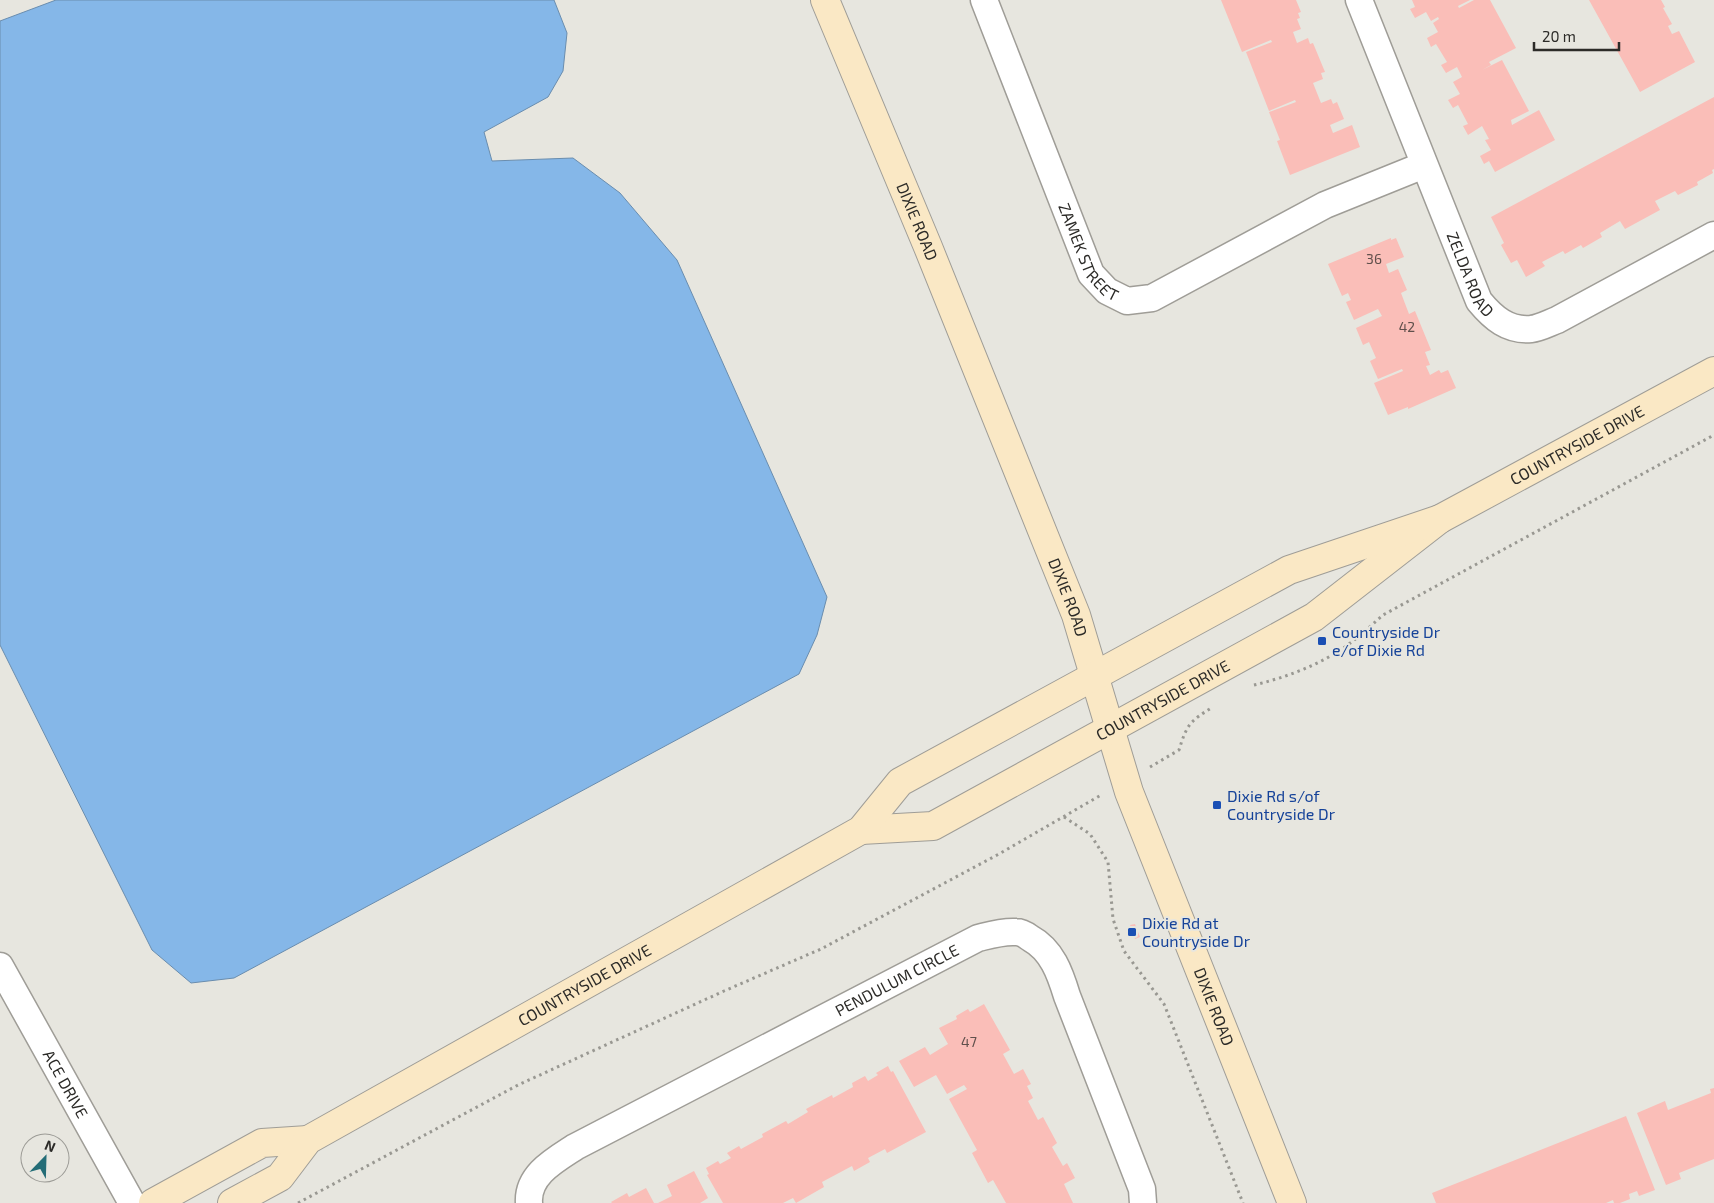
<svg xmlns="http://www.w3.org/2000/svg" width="1714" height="1203" viewBox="0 0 1714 1203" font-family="'Exo 2',sans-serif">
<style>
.water{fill:#85b7e8;stroke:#6a8dae}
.building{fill:#fabeb8}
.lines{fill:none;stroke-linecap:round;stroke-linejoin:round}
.minor-casing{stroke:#9f9d97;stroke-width:29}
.secondary-casing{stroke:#9f9d97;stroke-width:30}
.path{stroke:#999892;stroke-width:3;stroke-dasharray:2.5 4;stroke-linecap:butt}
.minor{stroke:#fff;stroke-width:26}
.secondary{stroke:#fae8c5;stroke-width:28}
.transit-dot{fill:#1a4fb4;stroke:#e7e6df;stroke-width:2}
.labels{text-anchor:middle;stroke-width:4;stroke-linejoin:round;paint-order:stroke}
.number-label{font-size:14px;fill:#60504c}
.street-label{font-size:16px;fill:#2c2b28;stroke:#e7e6df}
.transit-label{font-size:16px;fill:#164399;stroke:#e7e6df;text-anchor:start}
</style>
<rect width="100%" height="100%" fill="#e7e6df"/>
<polygon class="water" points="56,0 554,0 567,33 563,71 548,97 484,132 492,161 573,158 620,193 677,260 827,597 817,635 799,674 234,978 191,983 152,950 0,645 0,21"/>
<g class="building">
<polygon points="1221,0 1296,0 1301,12 1298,13 1300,18 1297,19 1301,29 1293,32 1297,43 1308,38 1310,44 1313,43 1325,72 1321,73 1323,79 1313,83 1321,103 1331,99 1333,104 1337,102 1344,119 1330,125 1333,133 1352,125 1360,147 1290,175 1277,141 1280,140 1269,112 1296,102 1295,100 1269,111 1246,52 1272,42 1271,40 1242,52"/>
<polygon points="1412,0 1470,0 1458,6 1459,8 1474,0 1490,0 1516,48 1489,62 1491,65 1482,70 1502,60 1529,111 1511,120 1512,125 1539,110 1555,140 1495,172 1489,161 1484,164 1480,156 1491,150 1485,140 1489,139 1482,126 1468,135 1463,126 1468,124 1458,105 1453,108 1448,100 1460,94 1453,82 1462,77 1457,67 1446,73 1441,65 1447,62 1436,44 1431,47 1427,38 1438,32 1433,23 1439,19 1438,17 1431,21 1426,12 1415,18 1410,9 1415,7"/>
<polygon points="1589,0 1661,0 1665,7 1663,8 1672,24 1668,26 1672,34 1679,31 1695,62 1640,92"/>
<polygon points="1714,97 1714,169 1712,170 1713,173 1697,182 1698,185 1678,195 1675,191 1655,201 1660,210 1625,229 1620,221 1600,233 1602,237 1583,248 1581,245 1565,254 1563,251 1542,262 1545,266 1526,277 1517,260 1511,263 1501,245 1504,243 1491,217"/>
<polygon points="1391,238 1391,240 1396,238 1404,257 1386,264 1389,273 1398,269 1407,290 1401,293 1409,314 1415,311 1431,350 1425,352 1430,365 1426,366 1430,375 1439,370 1441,373 1448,370 1456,388 1408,409 1408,407 1388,415 1374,383 1403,371 1402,369 1378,379 1370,361 1376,358 1369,342 1363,345 1356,328 1382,316 1378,309 1354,320 1346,302 1351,300 1348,293 1342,296 1328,264"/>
<polygon points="1135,924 1140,937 1135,939 1130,925"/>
<polygon points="984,1004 1010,1050 1003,1054 1014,1074 1023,1069 1031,1084 1027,1086 1033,1098 1028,1101 1038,1120 1043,1117 1057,1143 1052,1147 1063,1166 1067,1163 1075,1178 1064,1184 1073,1203 1006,1203 993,1180 988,1183 972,1153 977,1150 949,1099 967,1089 964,1085 947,1094 936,1075 914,1087 899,1061 925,1047 930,1055 948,1044 939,1028 957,1019 956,1016 968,1009 970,1012"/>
<polygon points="888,1066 891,1072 893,1071 926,1132 887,1153 885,1149 868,1158 870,1162 854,1171 852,1166 822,1182 824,1187 796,1203 793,1198 783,1203 723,1203 707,1175 709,1174 706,1168 718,1161 720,1164 731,1158 727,1153 739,1146 741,1149 763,1137 762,1134 786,1121 788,1124 808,1112 806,1109 832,1095 833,1098 853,1087 852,1083 865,1076 868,1081 878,1075 876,1073"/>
<polygon points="1714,1088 1714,1159 1679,1173 1681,1179 1666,1185 1637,1113 1665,1101 1668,1110 1711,1093 1710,1089"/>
<polygon points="1626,1116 1655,1190 1639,1196 1637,1191 1629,1194 1630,1199 1620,1203 1614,1203 1613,1200 1606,1203 1436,1203 1432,1193"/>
<polygon points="694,1171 708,1198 700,1203 658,1203 672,1196 667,1185"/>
<polygon points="646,1188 654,1203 612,1203 611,1202 627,1193 629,1197"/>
</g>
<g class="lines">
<defs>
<g id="minor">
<path id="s1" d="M 984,0 L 1091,274 L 1107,291 L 1127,301 L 1152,298 L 1325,205 L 1424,165"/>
<path id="s2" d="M 1359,0 L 1479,301 C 1493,318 1508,331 1531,329 C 1540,328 1549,323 1557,320 L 1714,235"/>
<path id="s3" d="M 0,966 L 132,1203"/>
<path id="s4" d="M 529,1203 C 527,1175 555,1160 575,1147 L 978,938 C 990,935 1003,931 1016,932 C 1021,932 1026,935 1030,938 C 1052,950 1060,973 1067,996 L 1142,1189 L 1143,1203"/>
</g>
<g id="secondary">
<path id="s5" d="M 825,0 L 928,247 L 1076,615 L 1129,792 L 1292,1203"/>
<path id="s6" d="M 861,830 L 933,826 L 1314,617 L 1440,519 L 1714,371"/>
<polyline points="153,1203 262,1143 308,1140"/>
<path id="s7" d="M 232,1203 L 280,1177 L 308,1140 L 861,830 L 900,782 L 1289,570 L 1440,519"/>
</g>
</defs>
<use href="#minor" class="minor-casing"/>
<use href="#secondary" class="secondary-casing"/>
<g class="path">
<path d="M 1254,685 C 1288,677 1325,663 1353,641 C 1363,633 1373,624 1383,615 L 1714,435"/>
<path d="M 1150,767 L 1179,750 C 1187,724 1190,721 1213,707"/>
<polyline points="1064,817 1090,834 1108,862 1113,919 1124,951 1164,1004 1243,1203"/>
<polyline points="298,1203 518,1085 724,991 821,949 999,854 1101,795"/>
</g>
<use href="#minor" class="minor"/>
<use href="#secondary" class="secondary"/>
</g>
<g class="transit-dot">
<rect x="1317" y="636" width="10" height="10" rx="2.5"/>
<rect x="1212" y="800" width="10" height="10" rx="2.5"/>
<rect x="1127" y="927" width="10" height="10" rx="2.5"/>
</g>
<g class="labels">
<g class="number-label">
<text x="1374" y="264">36</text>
<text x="1407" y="332">42</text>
<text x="969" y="1047">47</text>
</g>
<g class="street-label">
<text dy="6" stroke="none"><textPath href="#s5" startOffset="240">DIXIE ROAD</textPath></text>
<text dy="6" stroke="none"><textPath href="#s1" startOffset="274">ZAMEK STREET</textPath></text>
<text dy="6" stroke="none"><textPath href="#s2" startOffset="296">ZELDA ROAD</textPath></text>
<text dy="6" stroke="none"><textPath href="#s6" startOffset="822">COUNTRYSIDE DRIVE</textPath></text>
<text dy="6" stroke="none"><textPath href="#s5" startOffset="645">DIXIE ROAD</textPath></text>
<text dy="6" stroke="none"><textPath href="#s6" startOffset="334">COUNTRYSIDE DRIVE</textPath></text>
<text dy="6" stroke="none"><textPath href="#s4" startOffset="439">PENDULUM CIRCLE</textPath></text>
<text dy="6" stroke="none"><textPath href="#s7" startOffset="418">COUNTRYSIDE DRIVE</textPath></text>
<text dy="6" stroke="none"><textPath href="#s5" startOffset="1080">DIXIE ROAD</textPath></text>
<text dy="6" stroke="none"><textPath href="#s3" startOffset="135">ACE DRIVE</textPath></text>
</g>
<g class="transit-label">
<text x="1332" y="638">Countryside Dr<tspan x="1332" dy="18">e/of Dixie Rd</tspan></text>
<text x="1227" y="802">Dixie Rd s/of<tspan x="1227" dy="18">Countryside Dr</tspan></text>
<text x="1142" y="929">Dixie Rd at<tspan x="1142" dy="18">Countryside Dr</tspan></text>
</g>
</g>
<g transform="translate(45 1158) rotate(23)"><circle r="24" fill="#e7e6df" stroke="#9c9b96"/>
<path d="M0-4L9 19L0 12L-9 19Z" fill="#246d77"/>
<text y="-8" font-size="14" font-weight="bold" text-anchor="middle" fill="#2c2b28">N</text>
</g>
<path d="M1534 42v8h85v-8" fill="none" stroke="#2c2b28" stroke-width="2.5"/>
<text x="1542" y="42" font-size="15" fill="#2c2b28" stroke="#e7e6df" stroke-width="4" paint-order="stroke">20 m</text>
</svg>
